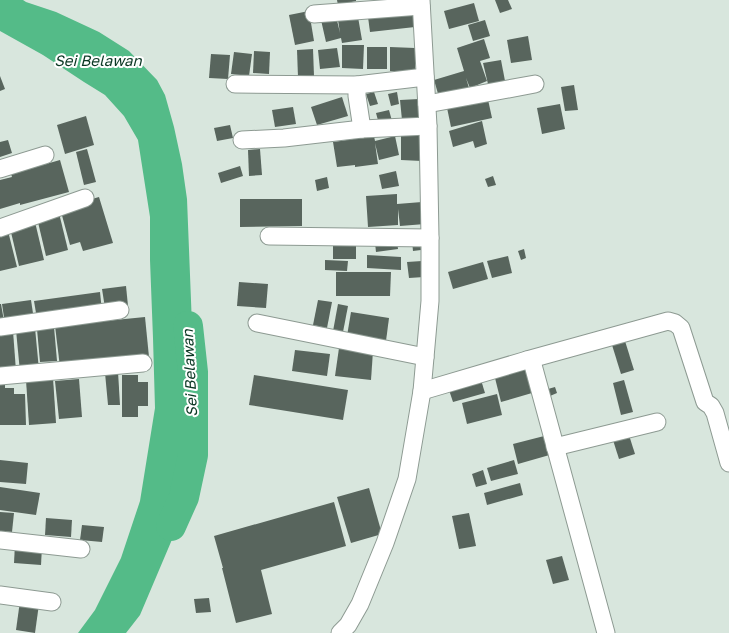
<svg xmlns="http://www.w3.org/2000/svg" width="729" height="633" viewBox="0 0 729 633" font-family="'Golos Text',sans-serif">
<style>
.water{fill:#54bb88}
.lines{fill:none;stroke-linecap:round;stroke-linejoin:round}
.river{stroke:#54bb88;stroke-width:30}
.building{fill:#58655d}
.minor-casing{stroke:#8d9a92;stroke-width:19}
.minor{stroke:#fff;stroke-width:17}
.labels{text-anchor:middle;stroke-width:4;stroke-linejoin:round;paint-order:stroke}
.water-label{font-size:15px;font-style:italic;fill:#0b3824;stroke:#fff}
</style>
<rect width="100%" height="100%" fill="#d8e6dd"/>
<polygon class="water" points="0,0 23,0 26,2 56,12 99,32 129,51 157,80 165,95 174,127 182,164 187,199 193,351 187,480 179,523 140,615 126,633 78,633 95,610 121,558 140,501 155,408 153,338 150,260 150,217 138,140 124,116 105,95 84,82 43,55 0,31"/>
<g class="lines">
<polyline class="river" points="171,526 184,497 193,455 193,372 188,326"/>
</g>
<g class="building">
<polygon points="337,0 356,0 356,1 338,5"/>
<polygon points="495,0 508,0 512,9 500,13"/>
<polygon points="474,3 479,21 449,29 444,11"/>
<polygon points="309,11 314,41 295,45 289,15"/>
<polygon points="413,12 415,27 370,32 368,17"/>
<polygon points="336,16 340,33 338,20 358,17 362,40 342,43 341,38 326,42 321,20"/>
<polygon points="485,20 490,36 473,41 468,25"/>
<polygon points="528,36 532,60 511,63 507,40"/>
<polygon points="484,39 490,58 480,61 487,81 470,88 466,78 469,88 439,97 434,80 464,71 457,48"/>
<polygon points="342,45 364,45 363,69 342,68"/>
<rect x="367" y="47" width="20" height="22"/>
<polygon points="390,47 415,48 415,71 390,71"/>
<polygon points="337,48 340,67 320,69 318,50"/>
<polygon points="313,49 314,76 298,77 297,50"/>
<polygon points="254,51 270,52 269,74 253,73"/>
<polygon points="234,52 252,54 249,76 231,74"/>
<polygon points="211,54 230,55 228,79 209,78"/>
<polygon points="501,60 505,81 488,84 483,63"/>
<polygon points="0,76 5,89 0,91"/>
<polygon points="574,85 578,110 565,111 561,87"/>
<polygon points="374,92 378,104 370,106 366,94"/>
<polygon points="397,92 399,104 391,106 388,94"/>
<polygon points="487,95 492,118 451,127 446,103"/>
<polygon points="342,97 348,116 317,125 311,107"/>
<polygon points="419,99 420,118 402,120 400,100"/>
<polygon points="560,104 565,129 542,134 537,108"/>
<polygon points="293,107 296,124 275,127 272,110"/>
<polygon points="389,110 392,121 379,124 376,113"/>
<polygon points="86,116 94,145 65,154 57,125"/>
<polygon points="482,121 487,144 475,148 473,141 453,147 449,131"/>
<polygon points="230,125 233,138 217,141 214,128"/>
<polygon points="401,133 422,133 422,161 401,160"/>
<polygon points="374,136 375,141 395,136 399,155 379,160 375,143 378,164 355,167 355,165 337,167 333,142"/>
<polygon points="8,140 12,153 0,157 0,142"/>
<polygon points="87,149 96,182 84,185 76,152"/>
<polygon points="260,149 262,175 249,176 248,150"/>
<polygon points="60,160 69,192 20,205 20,203 0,209 0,180 12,177 11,174"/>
<polygon points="240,166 243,176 221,183 218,173"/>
<polygon points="396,171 399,186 382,189 379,175"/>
<polygon points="493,176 496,185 488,187 485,179"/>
<polygon points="327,177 329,188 317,191 315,180"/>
<polygon points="397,194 397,204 422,202 425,224 400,226 398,209 398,225 368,227 366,196"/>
<polygon points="99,197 113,243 83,251 80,242 70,245 60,208"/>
<polygon points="240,199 302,199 302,226 240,227"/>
<polygon points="59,213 68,250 46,256 37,218"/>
<polygon points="35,222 44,260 19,266 10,228"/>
<polygon points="8,231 17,267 0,271 0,233"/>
<polygon points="397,240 398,249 376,252 375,243"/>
<polygon points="420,240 421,250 413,251 412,241"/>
<polygon points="333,242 356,243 356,259 333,259"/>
<polygon points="524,249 526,258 521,260 518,251"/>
<polygon points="367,255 401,257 401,270 367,268"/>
<polygon points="508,256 512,273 492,278 487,261"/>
<polygon points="325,260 348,261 347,271 325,270"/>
<polygon points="422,261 424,277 409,278 407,262"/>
<polygon points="483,262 488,279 453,289 448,272"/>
<polygon points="336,272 391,272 390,296 336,296"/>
<polygon points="239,282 268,284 266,308 237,306"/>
<polygon points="126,286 128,306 105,308 102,289"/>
<polygon points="100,292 102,311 37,319 34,301"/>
<polygon points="31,300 34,320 5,324 2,304"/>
<polygon points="318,300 332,302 327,328 313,325"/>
<polygon points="0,304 1,304 4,321 0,322"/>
<polygon points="338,304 348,306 343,332 333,331"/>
<polygon points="351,312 389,318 386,341 347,336"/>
<polygon points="145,317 149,357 60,367 55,326"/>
<polygon points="54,327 57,361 40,362 37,329"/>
<polygon points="35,328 39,370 20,372 16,330"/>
<polygon points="13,331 16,371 0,372 0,332"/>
<polygon points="625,341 634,370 621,374 612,345"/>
<polygon points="339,348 373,351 371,380 335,376"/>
<polygon points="295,350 330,354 327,376 292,371"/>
<polygon points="524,366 532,393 501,402 494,374"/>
<polygon points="118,372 120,405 108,405 105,373"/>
<polygon points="122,375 138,375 138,382 148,382 148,406 138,406 138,417 122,417"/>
<polygon points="254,375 348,390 343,420 249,405"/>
<polygon points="53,378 56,423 29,425 26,380"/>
<polygon points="79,379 82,417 59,419 55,381"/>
<polygon points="481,380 485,393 453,402 449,390"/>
<polygon points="624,380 633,412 621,415 613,383"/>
<polygon points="0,384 5,384 5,388 14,388 14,394 25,394 26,425 0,425"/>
<polygon points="555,387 557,393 550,396 548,389"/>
<polygon points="497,394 502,415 467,424 462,403"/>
<polygon points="628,432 635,454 619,459 612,437"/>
<polygon points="548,435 553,454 518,464 513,444"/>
<polygon points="0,460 28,463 26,484 0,482"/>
<polygon points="514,460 518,474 491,481 487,468"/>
<polygon points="483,470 487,484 476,487 472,474"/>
<polygon points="520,483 523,495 487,505 484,493"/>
<polygon points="0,487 40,493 36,515 0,510"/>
<polygon points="369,488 382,534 351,543 337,497"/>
<polygon points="334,502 346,546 261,570 272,614 236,623 222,568 223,568 214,536"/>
<polygon points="0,512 14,513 12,532 0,531"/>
<polygon points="469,513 476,546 459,549 452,516"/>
<polygon points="46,518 72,520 71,537 45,535"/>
<polygon points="82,525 104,527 102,542 80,540"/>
<polygon points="15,544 42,547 41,565 14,563"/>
<polygon points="562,556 569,580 553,584 546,560"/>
<polygon points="209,598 211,612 196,613 194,599"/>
<polygon points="20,601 39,604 35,633 16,630"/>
</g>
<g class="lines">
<defs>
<g id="minor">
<polyline points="314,14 421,6"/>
<polyline points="235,84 357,85 425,77"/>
<polyline points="357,85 357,96 362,129"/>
<polyline points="427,104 535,84"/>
<polyline points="242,140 284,138 362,129 428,126"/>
<polyline points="0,169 45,155"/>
<polyline points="0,228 85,198"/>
<polyline points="269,236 430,238"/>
<polyline points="257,323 425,357"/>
<polyline points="0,327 120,310"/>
<polyline points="527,360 668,321 675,323 681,328 705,402 711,406 715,413 729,463"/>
<polyline points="0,376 143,363"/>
<polyline points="422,391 527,360 533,365 606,633"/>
<polyline points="555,447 657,422"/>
<polyline points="0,540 81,549"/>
<polyline points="0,595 52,602"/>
<polyline points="340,633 348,625 360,604 385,543 407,479 422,391 430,301 430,238 428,126 421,0"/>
</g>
</defs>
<use href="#minor" class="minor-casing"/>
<use href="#minor" class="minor"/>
</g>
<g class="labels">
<g class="water-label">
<text x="98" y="66">Sei Belawan</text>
<text transform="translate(190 373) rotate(-93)" y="5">Sei Belawan</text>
</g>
</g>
</svg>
